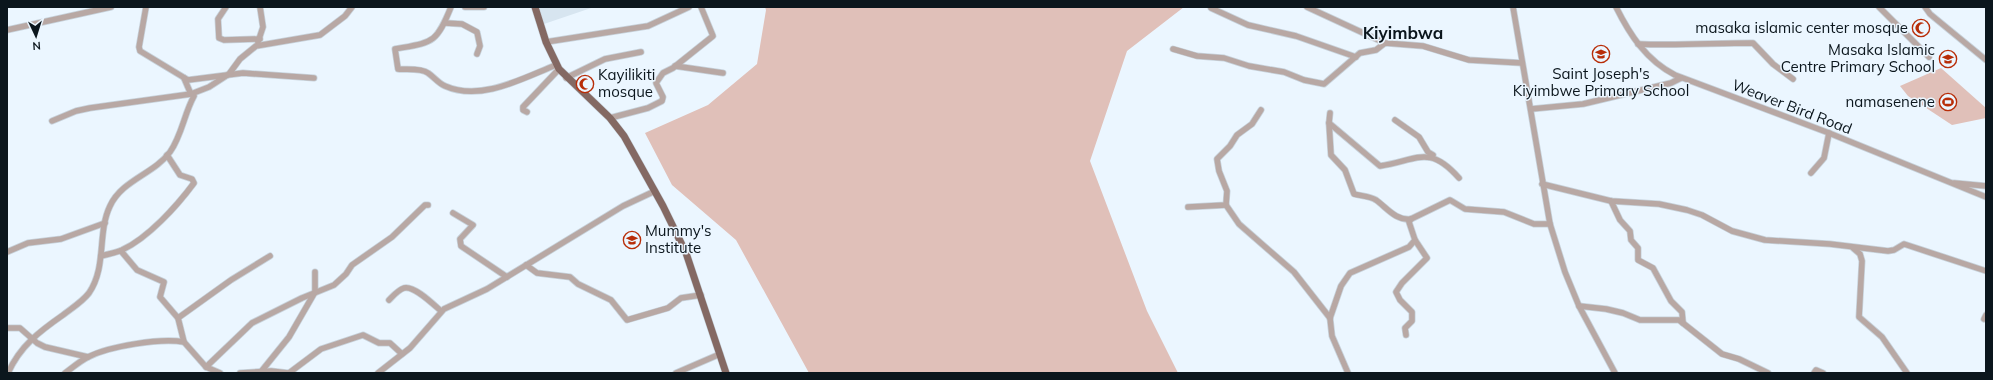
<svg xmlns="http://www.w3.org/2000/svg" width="1993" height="380" viewBox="0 0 1993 380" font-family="Mulish,sans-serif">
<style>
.built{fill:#d7e5f0}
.green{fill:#e0c0b9}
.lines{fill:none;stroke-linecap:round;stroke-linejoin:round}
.minor-casing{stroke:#c7d2db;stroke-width:7}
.major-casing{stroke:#c7d2db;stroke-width:8}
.minor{stroke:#b8a8a4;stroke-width:5.5}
.major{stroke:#846963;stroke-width:7}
.labels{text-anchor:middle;stroke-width:3;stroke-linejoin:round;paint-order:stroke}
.poi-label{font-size:15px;fill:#0b161d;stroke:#ebf6ff;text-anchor:end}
.street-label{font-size:15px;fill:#0b161d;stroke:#ebf6ff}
.quarter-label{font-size:17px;font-weight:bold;fill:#0b161d;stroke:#ebf6ff}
</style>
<rect width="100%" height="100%" fill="#ebf6ff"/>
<polygon class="built" points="539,7 594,7 544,24"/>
<g class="green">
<polygon points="765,7 1184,7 1127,51 1090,161 1147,311 1178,373 809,373 736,240 672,185 645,133 708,105 757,64 766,10"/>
<polygon points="1941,68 1986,108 1986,118 1952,125 1908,96 1900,86"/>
</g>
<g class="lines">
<defs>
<g id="minor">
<polyline points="146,7 139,47 140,51 188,80 243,73 314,78"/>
<polyline points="226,7 218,19 219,38 224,40 260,39"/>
<path d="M 451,7 C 436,44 433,42 395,49 L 398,69 C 407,70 421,68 428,73 C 434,77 438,83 445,86 C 481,102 523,78 556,65"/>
<polyline points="465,7 484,7"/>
<polyline points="1307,7 1385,43"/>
<polyline points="1513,7 1550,224 1565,272 1579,306 1615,373"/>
<path d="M 1616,7 C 1630,35 1646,60 1675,75 L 1829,133 L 1986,197"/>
<polyline points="1879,7 1929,57"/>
<polyline points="1925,7 1930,14 1986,60"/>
<polyline points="1211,8 1248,25 1296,36 1356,57"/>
<polyline points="445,23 462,24 477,32 480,46 477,54"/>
<polyline points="7,30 111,7"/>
<polyline points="258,42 263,27 260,7"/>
<polyline points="546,42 648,26 689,7"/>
<path d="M 1638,44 C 1676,46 1714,43 1753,43 L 1773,64 L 1793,79"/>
<polyline points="1173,49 1197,56 1224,58 1249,66 1284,72 1304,80 1324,84 1360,53 1376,50 1385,43 1423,46 1469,60 1522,63"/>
<polyline points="675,66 723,73"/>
<polyline points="566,78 605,59 641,52"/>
<polyline points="1531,109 1583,104 1671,83 1681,78"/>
<polyline points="527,112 523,110 523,107 559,69"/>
<path d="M 1330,113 L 1329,123 L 1380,166 C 1418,160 1429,144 1459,178"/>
<polyline points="610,118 648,108 662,101 663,97 656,83 663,73 673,68 713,36 701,7"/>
<polyline points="1395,120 1419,137 1428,152 1433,155"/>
<polyline points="52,121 76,111 90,108 191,94 209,87 229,74 240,59 256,46 320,35 345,16 352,7"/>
<path d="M 1329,123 L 1331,155 L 1345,170 L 1354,194 C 1361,196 1370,196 1376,200 C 1387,208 1396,221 1411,219 L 1450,200 L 1465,209 L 1504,212 L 1534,224 L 1550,224"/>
<polyline points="1811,173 1824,158 1829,133"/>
<polyline points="1954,183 1986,186"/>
<polyline points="1542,184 1611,201 1659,204 1687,210 1702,215 1732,231 1765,240 1830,244 1888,251 1894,250 1904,244 1986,271"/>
<polyline points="1611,201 1620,220 1630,231 1631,240 1638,248 1638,260 1653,268 1671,301 1682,312 1683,323"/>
<polyline points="1226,205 1239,224 1294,272 1330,318"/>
<polyline points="1188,207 1226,205 1227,191 1219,171 1217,159 1230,146 1237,135 1252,124 1261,110"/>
<polyline points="453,213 473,225 460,239 461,246 507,277"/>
<polyline points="1853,248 1860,254 1862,261 1859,317 1882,337 1907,373"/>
<polyline points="121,251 137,270 164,282 160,297 178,318 184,342"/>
<polyline points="7,252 28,243 61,239 105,223"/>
<path d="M 101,256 C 108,254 115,253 122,250 C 148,238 177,206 194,183 L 192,179 L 180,175 L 167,155"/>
<polyline points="526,265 537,273 570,277 578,284 611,300 627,320 668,308 681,298 701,295"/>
<path d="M 389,300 C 393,296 398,290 404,288 C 414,285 434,305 441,311"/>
<polyline points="1579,306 1606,309 1623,313 1640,320 1679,320 1722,354 1739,359 1768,373"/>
<polyline points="178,318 231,280 270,256"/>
<polyline points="1984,319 1986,315"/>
<polyline points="7,328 20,328 37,343 45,347 88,357"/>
<polyline points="1406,335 1405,328 1412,321 1412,312 1400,300 1396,292 1402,283 1427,258 1415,240"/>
<polyline points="206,367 252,323 302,298 334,285 346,274 352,265 392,237 425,205 428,205"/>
<path d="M 8,373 C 20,346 40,331 63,315 C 72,308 82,302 89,293 C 107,267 97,233 110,206 C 122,180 154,174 170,152 C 182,135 184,114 194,96 L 190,92 L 184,78"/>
<path d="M 65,373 C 72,368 80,361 88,357 C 110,346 160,338 184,342 L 206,367 L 220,373"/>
<polyline points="240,373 271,371 288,373"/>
<polyline points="260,373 289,337 315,292 315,272"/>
<polyline points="289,373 321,349 363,335 379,343 390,343 402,354"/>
<polyline points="378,373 410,348 444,309 487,289 623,206 655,191"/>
<polyline points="676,373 720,354"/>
<polyline points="1348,373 1332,336 1330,318 1341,286 1350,273 1409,247 1415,240 1409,222 1411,219"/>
<polyline points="1814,373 1816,370 1823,373"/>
</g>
<polyline id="major" points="535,7 546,42 559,69 610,118 624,136 663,206 686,253 726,373"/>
</defs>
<use href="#minor" class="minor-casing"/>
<use href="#major" class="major-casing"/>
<use href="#minor" class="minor"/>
<use href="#major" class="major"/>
</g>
<defs>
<symbol id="mosque-ring" viewBox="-11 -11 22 22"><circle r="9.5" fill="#ebf6ff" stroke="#b82d08" stroke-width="1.5"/><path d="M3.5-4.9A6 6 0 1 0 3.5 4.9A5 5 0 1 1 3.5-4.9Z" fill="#b82d08"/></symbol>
<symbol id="school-ring" viewBox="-11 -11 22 22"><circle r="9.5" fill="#ebf6ff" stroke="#b82d08" stroke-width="1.5"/><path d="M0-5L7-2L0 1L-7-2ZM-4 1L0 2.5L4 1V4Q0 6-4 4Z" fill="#b82d08"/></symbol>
<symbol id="stadium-ring" viewBox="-11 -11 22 22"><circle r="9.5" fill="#ebf6ff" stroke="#b82d08" stroke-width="1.5"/><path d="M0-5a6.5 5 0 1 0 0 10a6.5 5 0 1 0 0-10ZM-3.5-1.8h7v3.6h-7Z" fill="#b82d08"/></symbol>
</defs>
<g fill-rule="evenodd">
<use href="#mosque-ring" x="1911" y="18" width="20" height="20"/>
<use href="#school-ring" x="1591" y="44" width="20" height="20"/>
<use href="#school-ring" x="1938" y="49" width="20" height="20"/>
<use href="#mosque-ring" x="575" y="74" width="20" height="20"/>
<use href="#stadium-ring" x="1938" y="92" width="20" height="20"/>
<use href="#school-ring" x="622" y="230" width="20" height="20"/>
</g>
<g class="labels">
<g class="poi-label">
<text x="1908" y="33">masaka islamic center mosque</text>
<text x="1935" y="55">Masaka Islamic<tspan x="1935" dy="17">Centre Primary School</tspan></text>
<text x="1601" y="79" text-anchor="middle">Saint Joseph's<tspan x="1601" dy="17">Kiyimbwe Primary School</tspan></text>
<text x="598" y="80" text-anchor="start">Kayilikiti<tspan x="598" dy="17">mosque</tspan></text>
<text x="1935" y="107">namasenene</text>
<text x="645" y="236" text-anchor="start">Mummy's<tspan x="645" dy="17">Institute</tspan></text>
</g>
<g class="street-label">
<text transform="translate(1792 107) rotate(21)" y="5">Weaver Bird Road</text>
</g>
<g class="quarter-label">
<text x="1403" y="39">Kiyimbwa</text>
</g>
</g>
<rect width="1993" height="380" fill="none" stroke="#0b161d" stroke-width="16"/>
<g transform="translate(36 36) rotate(176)" stroke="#ebf6ff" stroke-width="3" paint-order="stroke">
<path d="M0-3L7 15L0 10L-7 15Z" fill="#0b161d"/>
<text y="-6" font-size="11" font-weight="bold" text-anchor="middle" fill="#0b161d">N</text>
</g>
</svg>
